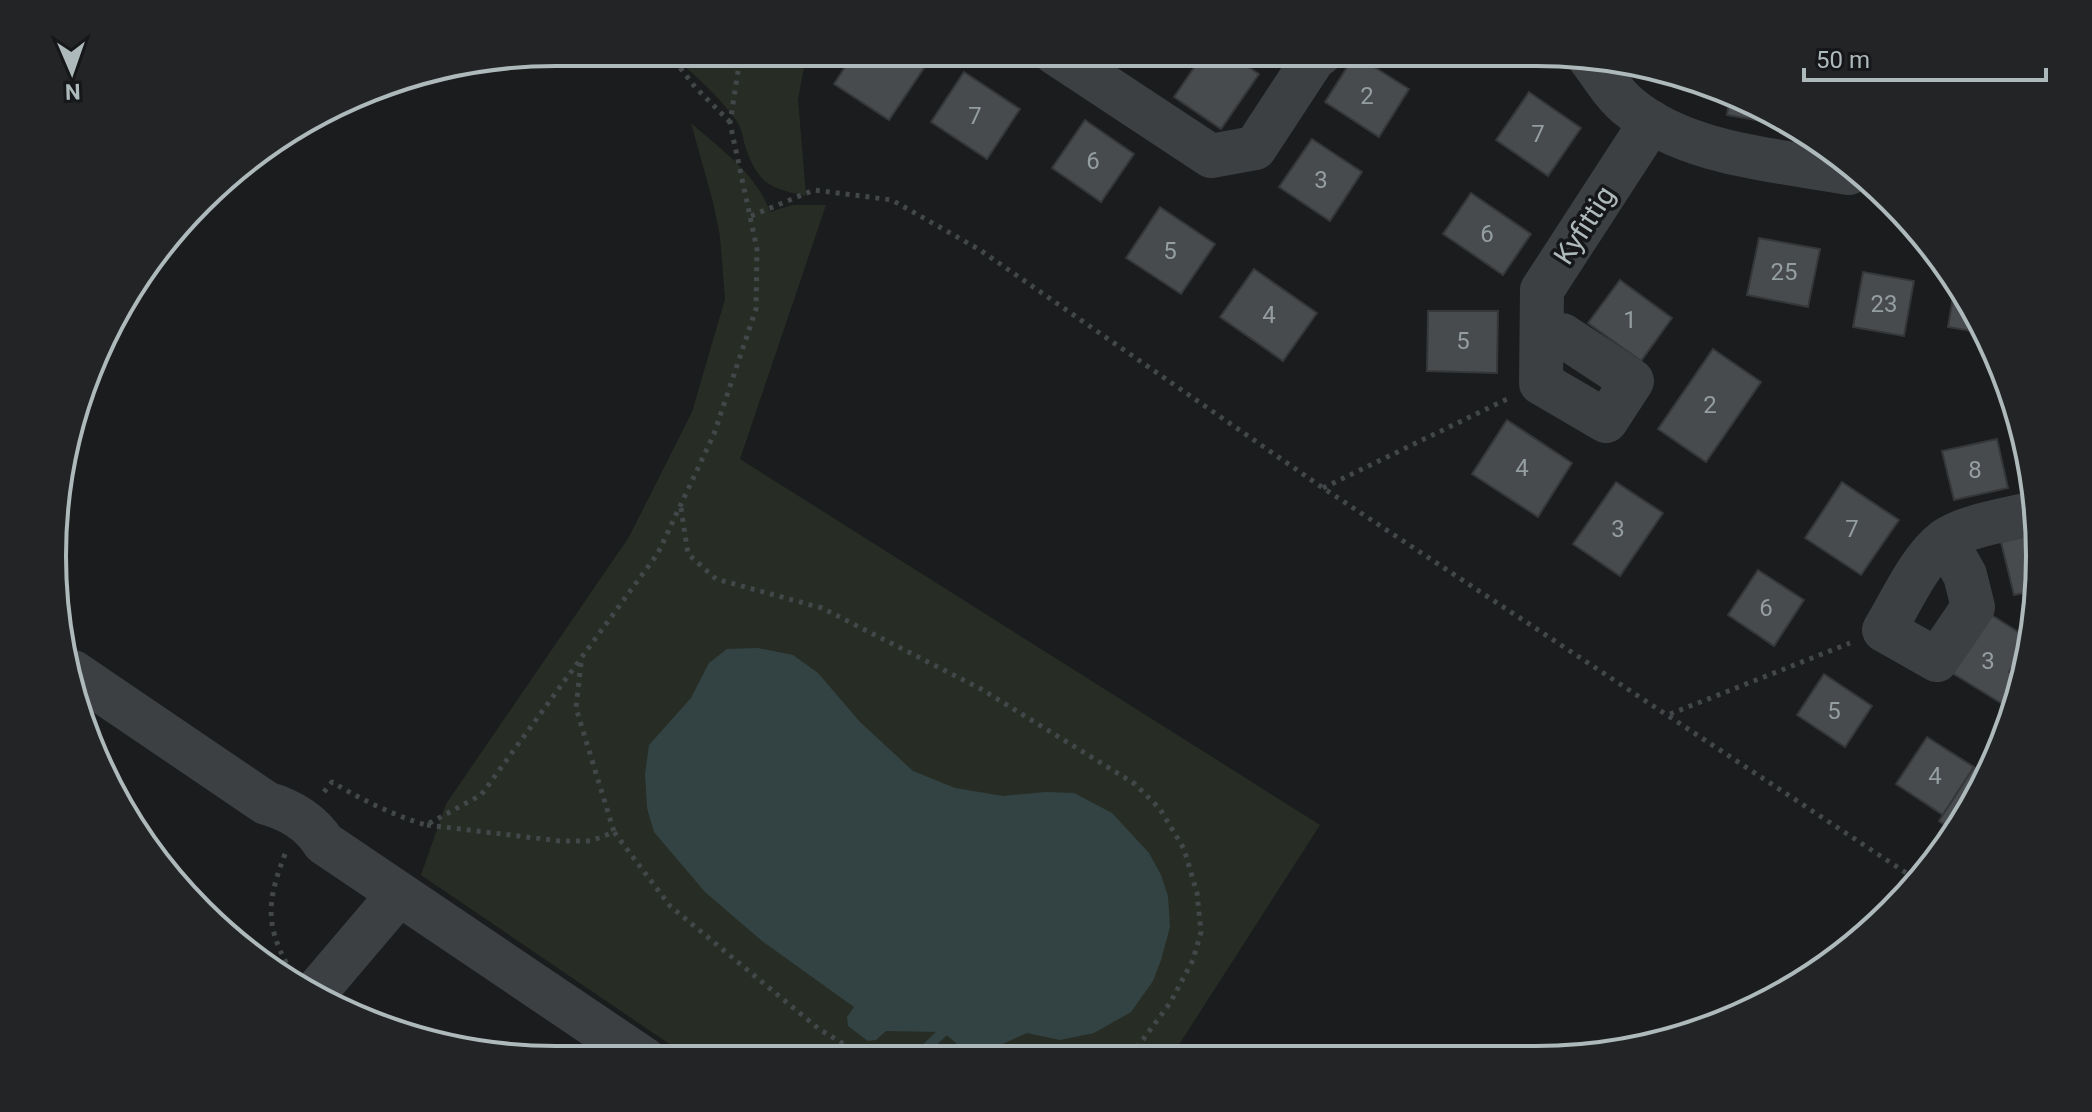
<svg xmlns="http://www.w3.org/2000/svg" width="2092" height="1112" viewBox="0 0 2092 1112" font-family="Roboto,sans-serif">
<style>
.green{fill:#272d25}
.water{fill:#334343}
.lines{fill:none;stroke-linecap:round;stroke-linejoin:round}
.stream{stroke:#334343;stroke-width:10}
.building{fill:#484b4d;stroke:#353739;stroke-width:2}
.path{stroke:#424749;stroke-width:5;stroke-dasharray:4 6;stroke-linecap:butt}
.minor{stroke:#3c4042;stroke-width:44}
.labels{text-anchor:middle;stroke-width:7;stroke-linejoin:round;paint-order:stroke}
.number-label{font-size:24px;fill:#949ea0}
.street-label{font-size:28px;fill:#aeb9bc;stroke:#161718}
.rim{fill:none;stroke:#aeb9bc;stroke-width:4}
</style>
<rect width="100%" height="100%" fill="#1b1c1d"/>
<g class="green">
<path d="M 669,52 L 807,52 L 798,99 L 806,196 C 771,188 759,185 746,149 C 743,139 742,128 736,120 C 717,94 693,74 669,52 Z"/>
<path d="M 691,123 C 720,149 757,174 770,212 L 792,205 L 826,205 L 740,459 L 1320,825 L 1171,1057 L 690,1058 L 421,875 L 446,804 L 629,537 L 692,412 L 725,299 L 720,236 L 713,202 Z"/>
</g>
<polygon class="water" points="758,648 793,655 818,673 860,722 913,771 955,788 1003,796 1045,792 1074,793 1112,813 1149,853 1161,875 1168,896 1170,927 1161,960 1153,981 1131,1012 1094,1033 1060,1040 1027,1033 991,1049 963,1049 943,1032 886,1031 876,1040 868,1041 848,1026 847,1017 854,1007 762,941 705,892 654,832 647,808 645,774 649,745 691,698 709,663 727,649"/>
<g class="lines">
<polyline class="stream" points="917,1057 943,1032 949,1021"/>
</g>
<g class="building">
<polygon points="855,52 907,52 926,65 889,120 834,84"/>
<polygon points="1117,53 1137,53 1131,61"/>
<polygon points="1204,53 1227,53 1259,74 1221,129 1174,97"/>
<polygon points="1355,55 1409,89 1379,137 1325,102"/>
<polygon points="964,72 1020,109 987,159 931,122"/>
<polygon points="1684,84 1725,95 1724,96 1683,90"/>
<polygon points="1529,92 1581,128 1548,176 1496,140"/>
<polygon points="1730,96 1759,104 1784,125 1727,115"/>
<polygon points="1085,120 1134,154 1101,202 1052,168"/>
<polygon points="1312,139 1362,172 1330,221 1279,187"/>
<polygon points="1471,193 1531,234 1503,275 1443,234"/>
<polygon points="1160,207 1215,244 1181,294 1126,258"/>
<polygon points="1759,238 1820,249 1808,307 1747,295"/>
<polygon points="1254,269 1317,313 1283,361 1220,317"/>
<polygon points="1863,272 1914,281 1904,336 1853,327"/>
<polygon points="1620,280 1672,318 1641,361 1588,323"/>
<polygon points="1954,291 1977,332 1948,327"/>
<polygon points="1428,311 1498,311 1497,373 1427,371"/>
<polygon points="1713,349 1761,382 1706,462 1658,429"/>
<polygon points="1507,420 1572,463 1538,517 1472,474"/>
<polygon points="1997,439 2008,488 1954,500 1942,451"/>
<polygon points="1616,482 1663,513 1620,576 1573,544"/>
<polygon points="1842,482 1899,520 1861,575 1805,538"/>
<polygon points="2032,535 2039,590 2014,595 2001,542"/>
<polygon points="1758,570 1804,600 1774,646 1728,615"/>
<polygon points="1990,614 2026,637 2023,650 2009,672 2015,677 2011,694 2004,705 1952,673"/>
<polygon points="1824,674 1872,706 1845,747 1797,715"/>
<polygon points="1927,737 1974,767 1943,815 1896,784"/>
<polygon points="1974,767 1989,777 1988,779 1953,831 1939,821"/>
</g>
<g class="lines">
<g class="path">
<polyline points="668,52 695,87 730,122"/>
<polyline points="751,216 814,190 892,200 980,250 1323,488 1920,882"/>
<polyline points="1323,488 1507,399"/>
<polyline points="681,508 688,554 716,579 822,608 981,689 1135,784 1160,809 1184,849 1197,893 1201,932 1193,960 1170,1003 1136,1049 1127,1057"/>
<polyline points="581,663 576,708 614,832"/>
<polyline points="1670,714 1850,643"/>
<path d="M 324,792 L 332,782 C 362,800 393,815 426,825 L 481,795 L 658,553 L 714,434 L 756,309 L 757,249 L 730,123 L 741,52"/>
<polyline points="427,825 560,841 591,841 614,832 670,906 819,1029 867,1058"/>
<path d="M 285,854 C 268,899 264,923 288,966"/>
</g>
<g class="minor">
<polyline points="1055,53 1211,156 1255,148 1314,58 1321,53"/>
<path d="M 1590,59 C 1602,74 1613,94 1628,106 C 1686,155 1777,160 1849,173"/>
<polyline points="1542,335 1562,335 1632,381 1606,421 1541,383 1542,290 1651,122"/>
<path d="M 1945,540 L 1965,575 L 1973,607 L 1937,660 L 1884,630 C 1900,604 1920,559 1944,541 C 1964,526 2005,520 2029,514"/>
<path d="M 73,672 L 266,803 C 290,810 310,821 324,843 L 644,1059"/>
<polyline points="314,994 399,894"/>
</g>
</g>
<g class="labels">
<g class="number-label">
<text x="1367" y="104">2</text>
<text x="975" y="124">7</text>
<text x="1538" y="142">7</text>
<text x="1093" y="169">6</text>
<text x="1321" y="188">3</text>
<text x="1487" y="242">6</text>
<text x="1170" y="259">5</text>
<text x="1784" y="280">25</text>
<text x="1884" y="312">23</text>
<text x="1269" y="323">4</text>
<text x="1630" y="328">1</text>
<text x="1463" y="349">5</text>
<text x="1710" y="413">2</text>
<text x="1522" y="476">4</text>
<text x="1975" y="478">8</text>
<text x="1618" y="537">3</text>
<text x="1852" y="537">7</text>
<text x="1766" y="616">6</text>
<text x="1988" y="669">3</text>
<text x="1834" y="719">5</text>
<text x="1935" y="784">4</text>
</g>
<g class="street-label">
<text transform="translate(1584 225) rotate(-57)" y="10">Kyfittig</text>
</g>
</g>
<path d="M0 0H2092V1112H0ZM556 66H1536A490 490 0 0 1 2026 556V556A490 490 0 0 1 1536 1046H556A490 490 0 0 1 66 556V556A490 490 0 0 1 556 66Z" fill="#222425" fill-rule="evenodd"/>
<path class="rim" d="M556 66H1536A490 490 0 0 1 2026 556V556A490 490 0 0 1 1536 1046H556A490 490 0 0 1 66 556V556A490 490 0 0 1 556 66Z"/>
<g transform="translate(72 72) rotate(178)" stroke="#161718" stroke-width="6" paint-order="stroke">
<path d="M0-6L14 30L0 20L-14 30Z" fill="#aeb9bc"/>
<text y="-12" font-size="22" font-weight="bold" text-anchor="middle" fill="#aeb9bc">N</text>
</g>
<path d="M1804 68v12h242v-12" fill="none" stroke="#aeb9bc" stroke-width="4"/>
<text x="1816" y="68" font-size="24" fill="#aeb9bc" stroke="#161718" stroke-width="6" paint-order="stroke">50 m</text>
</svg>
